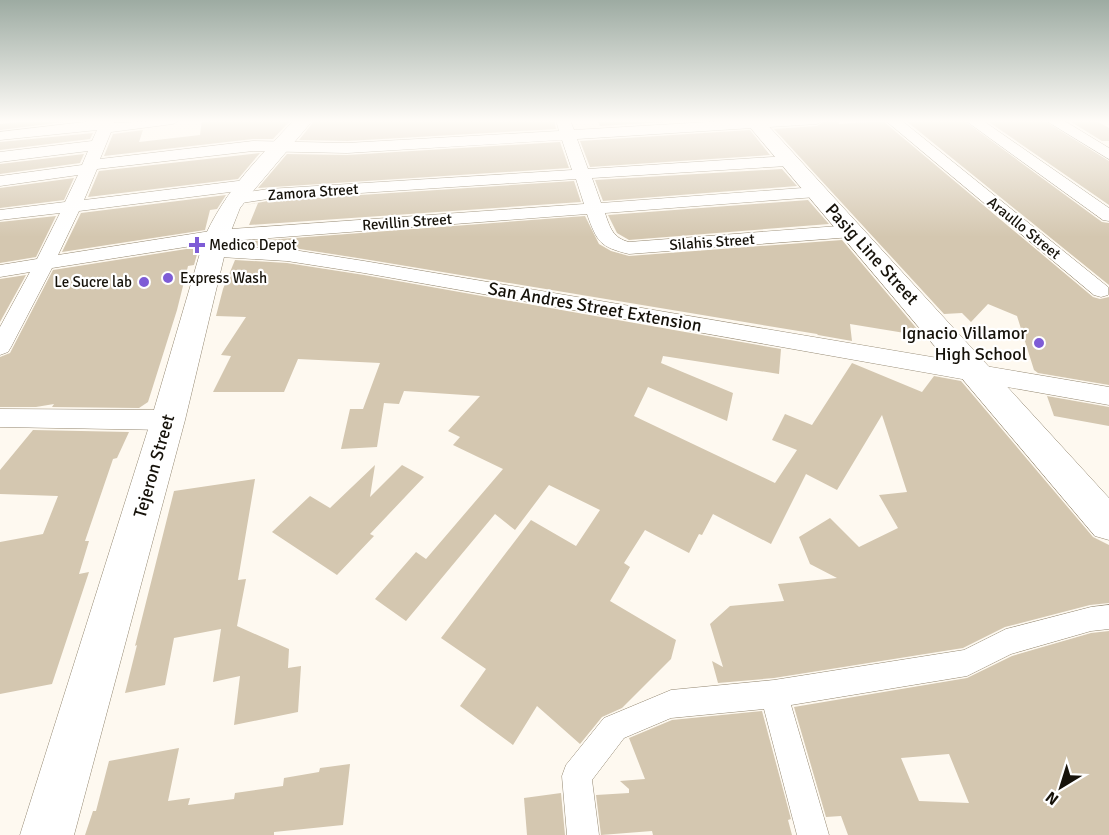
<svg xmlns="http://www.w3.org/2000/svg" width="1109" height="835" viewBox="0 0 1109 835" font-family="Signika,sans-serif">
<style>
.building{fill:#d4c7b0;fill-rule:evenodd}
.lines{fill:none;stroke-linecap:round;stroke-linejoin:round}
.pedestrian-casing{stroke:#948872;stroke-width:1}
.minor-casing{stroke:#948872;stroke-width:1}
.secondary-casing{stroke:#948872;stroke-width:1}
.pedestrian{fill:#fff;fill-rule:evenodd}
.minor{fill:#fff;fill-rule:evenodd}
.secondary{fill:#fff;fill-rule:evenodd}
.poi-dot{fill:#7e5cd6;stroke:#fff;stroke-width:2}
.labels{text-anchor:middle;stroke-width:4.5;stroke-linejoin:round;paint-order:stroke}
.far-street-label{font-size:15px;fill:#16120a;stroke:#fff}
.far-poi-label{font-size:15px;fill:#16120a;stroke:#fff;text-anchor:start}
.street-label{font-size:18px;fill:#16120a;stroke:#fff}
.poi-label{font-size:18px;fill:#16120a;stroke:#fff;text-anchor:end}
</style>
<rect width="100%" height="100%" fill="#fef9f0"/>
<g class="building">
<polygon points="37,120 80,120 0,130 0,124"/>
<polygon points="202,120 291,120 273,139 253,139 104,156 113,134 143,130 139,142 200,135"/>
<polygon points="315,120 554,120 556,129 347,141 299,140"/>
<polygon points="597,120 699,120 600,126"/>
<polygon points="826,120 839,120 839,124 883,121 1093,297 1100,299 1109,297 1109,385 1038,373 1034,370 1017,316 988,304 971,322 962,313 944,314 774,129 817,126"/>
<polygon points="905,120 963,120 1102,222 1109,223 1109,285"/>
<polygon points="986,120 1043,120 1109,161 1109,205"/>
<polygon points="1068,120 1095,120 1109,128 1109,141 1102,141"/>
<polygon points="750,130 770,155 590,167 580,141"/>
<polygon points="93,133 90,139 0,150 0,142"/>
<polygon points="560,142 569,168 258,188 287,154 347,155"/>
<polygon points="260,153 238,179 88,197 99,171"/>
<polygon points="84,154 80,163 0,174 0,164"/>
<polygon points="782,169 797,186 603,201 595,180"/>
<polygon points="74,178 64,200 0,208 0,188"/>
<polygon points="574,181 581,202 249,225 258,203 245,205 268,201"/>
<polygon points="226,195 217,209 210,210 205,230 62,252 81,213"/>
<polygon points="808,200 829,224 629,240 617,233 608,215"/>
<polygon points="56,216 36,257 0,263 0,222"/>
<polygon points="585,216 599,244 611,251 629,256 842,240 923,336 850,324 852,341 818,335 817,334 364,259 287,247 241,245 242,242"/>
<polygon points="199,247 194,265 188,266 177,310 148,402 139,408 52,407 54,404 36,407 0,407 0,357 10,353 53,270"/>
<polygon points="235,260 287,263 364,275 781,349 779,374 663,356 661,363 733,393 727,421 648,387 634,416 775,483 797,450 772,440 785,414 812,425 852,363 922,392 934,376 961,381 1093,537 1109,545 1109,603 1090,605 1005,627 963,648 774,678 718,683 712,661 723,667 710,624 730,606 784,601 778,584 837,578 810,564 799,537 830,518 859,547 898,528 879,495 907,492 882,415 837,490 806,474 771,544 713,514 702,535 699,534 689,553 645,530 624,563 630,567 610,601 676,640 671,659 622,708 602,717 580,744 537,706 513,745 460,706 486,669 441,638 531,520 576,546 600,510 549,485 515,530 495,514 406,621 375,599 416,552 426,559 503,469 453,445 460,437 448,431 480,396 404,391 399,404 384,403 377,447 341,449 350,409 363,409 380,363 298,359 284,392 213,392 231,356 221,355 246,317 216,316 223,289"/>
<polygon points="26,275 0,322 0,279"/>
<polygon points="1047,396 1109,407 1109,426 1054,416"/>
<polygon points="33,430 129,432 117,458 113,459 85,541 89,541 79,574 89,572 52,684 0,694 0,542 43,534 58,496 0,494 0,470"/>
<polygon points="375,465 370,497 402,465 424,477 370,534 374,536 337,575 272,532 310,496 330,508"/>
<polygon points="255,479 238,580 246,579 237,626 289,649 288,668 301,666 298,712 234,725 240,676 213,682 221,629 174,638 165,685 125,693 137,645 135,646 174,491"/>
<path d="M 1109,631 L 1109,835 L 848,835 L 841,816 L 826,817 L 794,707 L 967,678 L 1012,656 L 1091,633 ZM 949,754 L 969,803 L 919,801 L 901,758 Z"/>
<polygon points="762,711 791,819 788,820 792,835 653,835 652,831 601,835 596,795 629,793 629,789 620,781 645,779 629,738 672,720"/>
<polygon points="179,748 168,801 190,798 188,805 234,799 235,793 283,786 284,778 319,772 320,768 350,764 343,825 274,832 274,835 85,835 93,811 96,811 109,761"/>
<polygon points="561,793 565,835 527,835 524,798"/>
</g>
<g class="lines">
<defs>
<polygon id="pedestrian" points="1109,605 1109,629 1091,631 1011,654 967,676 791,705 829,835 797,835 764,709 671,718 624,738 592,780 599,835 567,835 562,776 566,765 604,718 671,690 774,680 964,650 1006,629 1091,607"/>
<g id="minor">
<path d="M 101,120 L 115,120 L 114,123 L 180,120 L 173,124 L 111,132 L 100,159 L 253,141 L 347,143 L 559,131 L 556,120 L 570,120 L 574,130 L 741,120 L 824,120 L 817,124 L 577,139 L 588,169 L 787,156 L 795,161 L 787,166 L 592,178 L 601,203 L 816,187 L 822,188 L 824,192 L 822,196 L 816,197 L 605,213 C 610,228 613,238 629,242 L 852,225 L 859,227 L 861,231 L 859,235 L 852,237 L 629,254 C 600,247 597,242 587,214 L 217,242 L 52,268 L 11,347 L 8,352 L 0,355 L 0,327 L 30,272 L 0,277 L 0,265 L 37,259 L 60,213 L 0,220 L 0,210 L 65,202 L 78,175 L 0,186 L 0,176 L 82,165 L 88,151 L 0,162 L 0,152 L 92,141 L 97,130 L 0,140 L 0,132 ZM 562,140 L 572,170 L 268,189 L 229,195 L 226,199 L 229,203 L 235,204 L 268,199 L 576,179 L 584,204 L 217,230 L 58,255 L 79,211 L 246,190 L 254,185 L 246,180 L 84,200 L 97,169 L 253,151 L 347,153 Z"/>
<polygon points="885,120 901,120 1108,287 1108,295 1101,297 1094,295"/>
<polygon points="965,120 982,120 1109,208 1109,221 1103,220"/>
<polygon points="1045,120 1063,120 1109,148 1109,159"/>
<polygon points="211,246 287,249 364,261 1109,387 1109,405 364,273 287,261 204,256 201,252 204,248"/>
<polygon points="0,409 168,410 177,413 181,420 177,427 168,430 0,427"/>
</g>
<g id="secondary">
<path d="M 294,120 L 313,120 L 254,190 L 240,208 L 229,236 L 185,420 L 74,835 L 20,835 L 151,420 L 205,236 C 227,188 258,159 294,120 Z"/>
<polygon points="744,120 763,120 1109,498 1109,540 1095,536"/>
</g>
</defs>
<use href="#pedestrian" class="pedestrian-casing"/>
<use href="#minor" class="minor-casing"/>
<use href="#secondary" class="secondary-casing"/>
<use href="#pedestrian" class="pedestrian"/>
<use href="#minor" class="minor"/>
<use href="#secondary" class="secondary"/>
</g>
<linearGradient id="sky" x2="0" y2="1"><stop stop-color="#9daba2"/><stop offset="0.51" stop-color="#fffcf8"/><stop offset="1" stop-color="#fffcf8" stop-opacity="0"/></linearGradient>
<rect width="1109" height="237" fill="url(#sky)"/>
<g class="poi-dot">
<path d="M194 236h6v6h6v6h-6v6h-6v-6h-6v-6h6z"/>
<circle cx="168" cy="278" r="6"/>
<circle cx="144" cy="282" r="6"/>
<circle cx="1039" cy="343" r="6"/>
</g>
<g class="labels">
<g class="far-street-label">
<text transform="translate(313 192) rotate(-4)" y="5">Zamora Street</text>
<text transform="translate(407 222) rotate(-4)" y="5">Revillin Street</text>
<text transform="translate(1024 228) rotate(39)" y="5">Araullo Street</text>
<text transform="translate(712 242) rotate(-4)" y="5">Silahis Street</text>
</g>
<g class="far-poi-label">
<text x="209" y="250">Medico Depot</text>
<text x="180" y="283">Express Wash</text>
<text x="132" y="287" text-anchor="end">Le Sucre lab</text>
</g>
<g class="street-label">
<text transform="translate(872 254) rotate(48)" y="6">Pasig Line Street</text>
<text transform="translate(595 307) rotate(10)" y="6">San Andres Street Extension</text>
<text transform="translate(154 466) rotate(-74)" y="6">Tejeron Street</text>
</g>
<g class="poi-label">
<text x="1027" y="339">Ignacio Villamor<tspan x="1027" dy="21">High School</tspan></text>
</g>
</g>
<g transform="translate(1061 787) rotate(218)" stroke="#ffffff" stroke-width="4.5" paint-order="stroke">
<path d="M0-4.5L10 22L0 15L-10 22Z" fill="#16120a"/>
<text y="-9" font-size="16" font-weight="bold" text-anchor="middle" fill="#16120a">N</text>
</g>
</svg>
